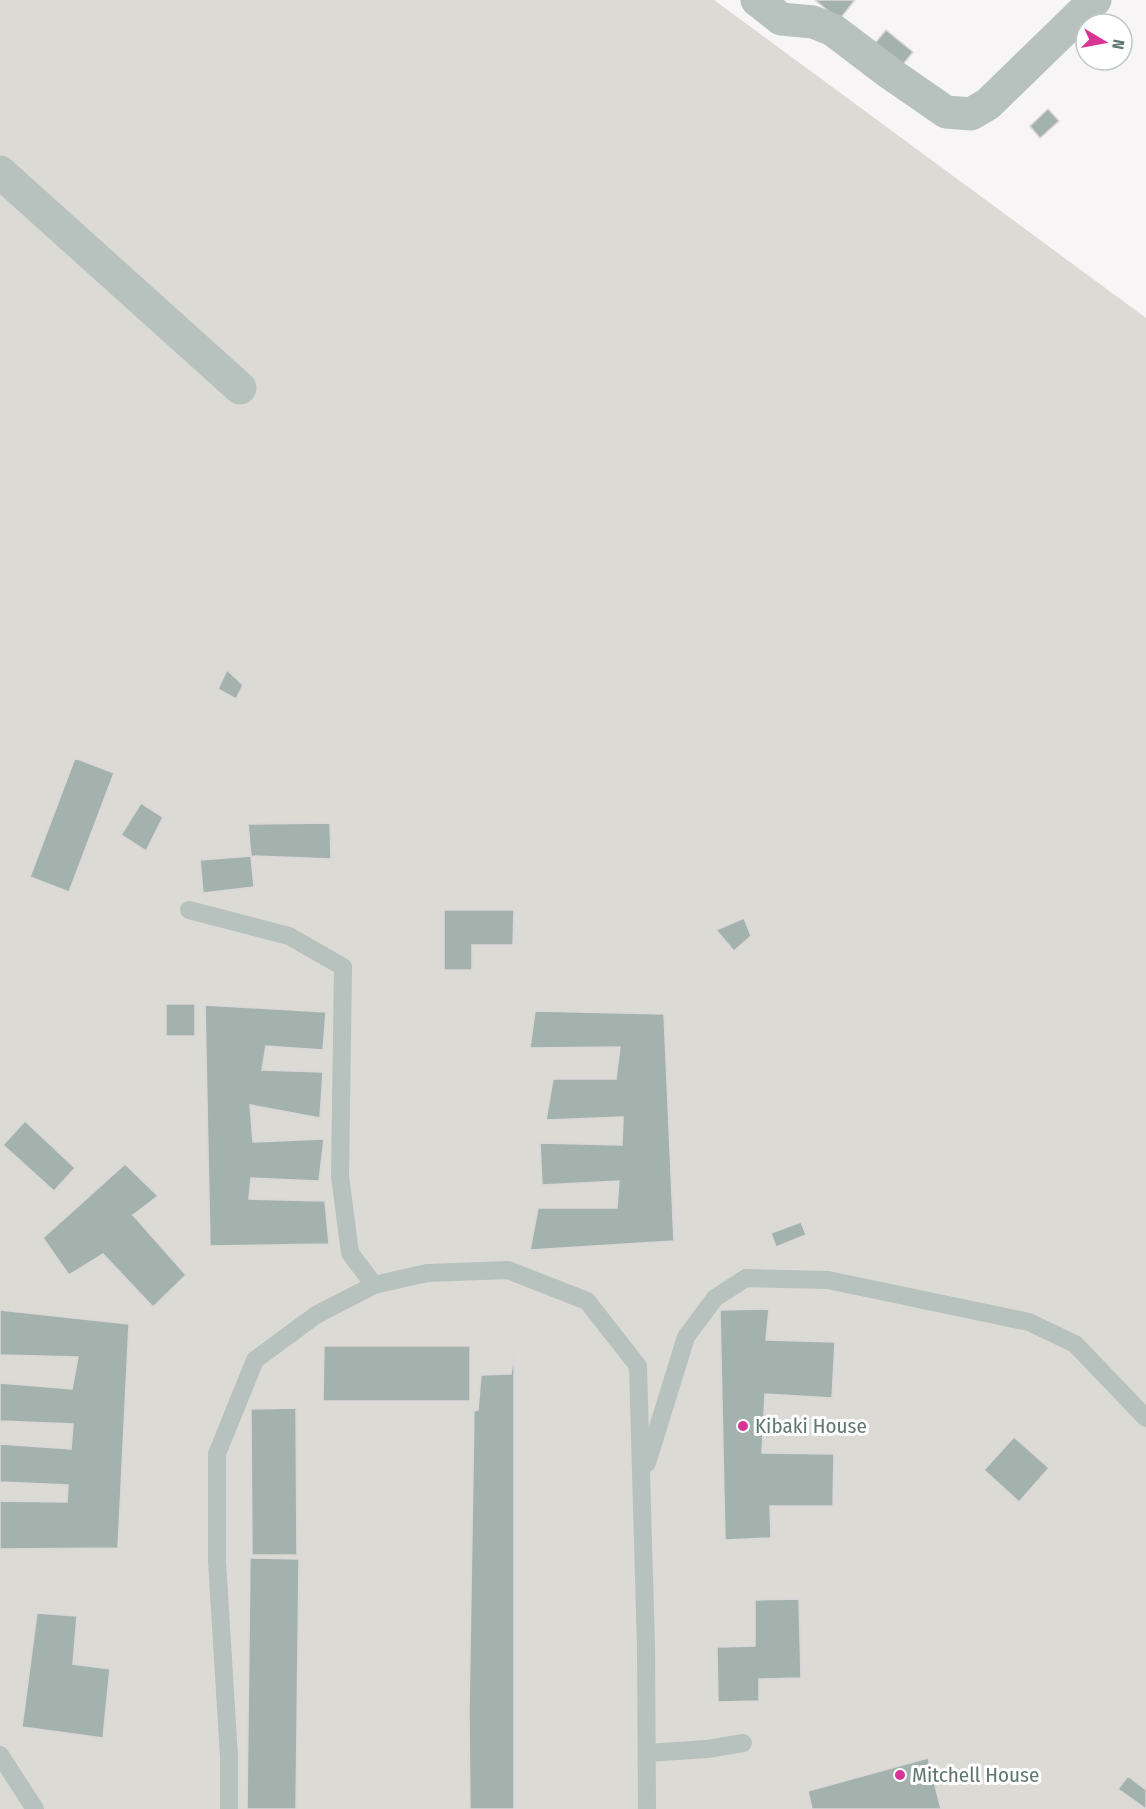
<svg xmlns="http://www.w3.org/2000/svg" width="1146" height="1809" viewBox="0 0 1146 1809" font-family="'Fira Sans Condensed',sans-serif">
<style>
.green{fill:#dcdad4}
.building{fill:#a3b2ac;stroke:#d9d7d7;stroke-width:1.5}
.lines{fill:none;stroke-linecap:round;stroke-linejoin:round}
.service{stroke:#b7c1bd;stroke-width:18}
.minor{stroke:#b7c1bd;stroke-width:33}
.poi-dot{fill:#d83496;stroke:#fff;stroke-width:2}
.labels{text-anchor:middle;stroke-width:6;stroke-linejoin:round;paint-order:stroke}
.poi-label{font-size:21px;fill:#5f786f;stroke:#fff;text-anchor:start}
</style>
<rect width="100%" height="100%" fill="#f7f5f5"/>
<polygon class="green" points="0,0 714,0 1146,318 1146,1809 0,1809"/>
<g class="building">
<polygon points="815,0 855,0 839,20"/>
<polygon points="886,30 913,52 899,69 872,47"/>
<polygon points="1048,109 1059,121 1040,138 1030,126"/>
<polygon points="227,670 243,685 236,699 218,689"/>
<polygon points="75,758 114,773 69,892 30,877"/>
<polygon points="141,803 163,817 146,851 121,835"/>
<polygon points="330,823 331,859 251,856 248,824"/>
<polygon points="251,856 254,887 203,893 200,860"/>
<polygon points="444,910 514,910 513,945 472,945 472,970 444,970"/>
<polygon points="744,918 751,936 734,951 716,930"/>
<rect x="166" y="1004" width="29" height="32"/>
<polygon points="205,1005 326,1012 323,1050 266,1046 262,1070 323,1072 320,1118 250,1105 253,1142 324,1139 319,1181 251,1178 249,1199 325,1201 329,1244 210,1246"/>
<polygon points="535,1011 664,1014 674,1241 530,1250 538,1208 617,1208 619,1181 542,1185 540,1143 622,1145 623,1117 546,1120 553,1079 616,1079 620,1047 530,1048"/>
<polygon points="25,1121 75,1168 54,1191 3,1145"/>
<polygon points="125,1164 158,1196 133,1215 186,1275 153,1307 103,1254 69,1275 43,1238"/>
<polygon points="801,1222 806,1235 776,1247 771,1233"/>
<polygon points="769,1309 766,1340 835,1342 832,1398 765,1394 762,1453 834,1454 833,1506 770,1506 771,1538 725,1540 720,1310"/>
<polygon points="0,1310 129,1324 118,1548 0,1549 0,1501 67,1502 68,1485 0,1482 0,1444 71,1449 73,1424 0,1421 0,1383 72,1389 78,1357 0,1355"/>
<polygon points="324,1346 470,1346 470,1401 323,1401"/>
<polygon points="514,1355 514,1809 470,1809 469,1713 474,1411 478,1410 481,1375 511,1374"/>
<polygon points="296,1408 297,1555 252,1555 251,1409"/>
<polygon points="1014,1437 1049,1468 1019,1502 984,1470"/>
<polygon points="250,1558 299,1559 296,1809 247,1809"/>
<polygon points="799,1599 801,1678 759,1679 759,1701 718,1702 717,1647 755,1646 755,1600"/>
<polygon points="37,1613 77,1616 73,1664 110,1669 103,1738 22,1727"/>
<polygon points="928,1758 941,1809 812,1809 808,1791"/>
<polygon points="1128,1776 1146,1790 1146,1809 1118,1789"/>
</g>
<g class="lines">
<g class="service">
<polyline points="189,910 289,936 343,967 340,1176 350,1253 374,1285"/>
<polyline points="647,1463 686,1337 715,1298 746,1278 828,1280 1029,1322 1075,1344 1146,1418"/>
<polyline points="647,1753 707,1749 743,1743"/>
<polyline points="0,1755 35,1809"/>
<polyline points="229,1809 229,1757 217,1561 217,1454 255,1360 316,1315 374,1285 427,1273 508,1270 587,1301 638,1366 646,1647 647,1809"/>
</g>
<g class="minor">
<polyline points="757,0 781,19 813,22 833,30 891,74 946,112 971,114 988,104 1095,0"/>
<polyline points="0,172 240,388"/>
</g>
</g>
<g class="poi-dot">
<circle cx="743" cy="1426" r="6"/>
<circle cx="900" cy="1775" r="6"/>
</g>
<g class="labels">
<g class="poi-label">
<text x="755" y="1433">Kibaki House</text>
<text x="912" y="1782">Mitchell House</text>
</g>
</g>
<g transform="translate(1104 42) rotate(100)"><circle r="28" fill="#ffffff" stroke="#bfc9c5" stroke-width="1.5"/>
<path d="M0-4.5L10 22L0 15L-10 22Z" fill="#d83496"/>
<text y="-9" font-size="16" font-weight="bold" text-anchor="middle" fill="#5f786f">N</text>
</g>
</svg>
